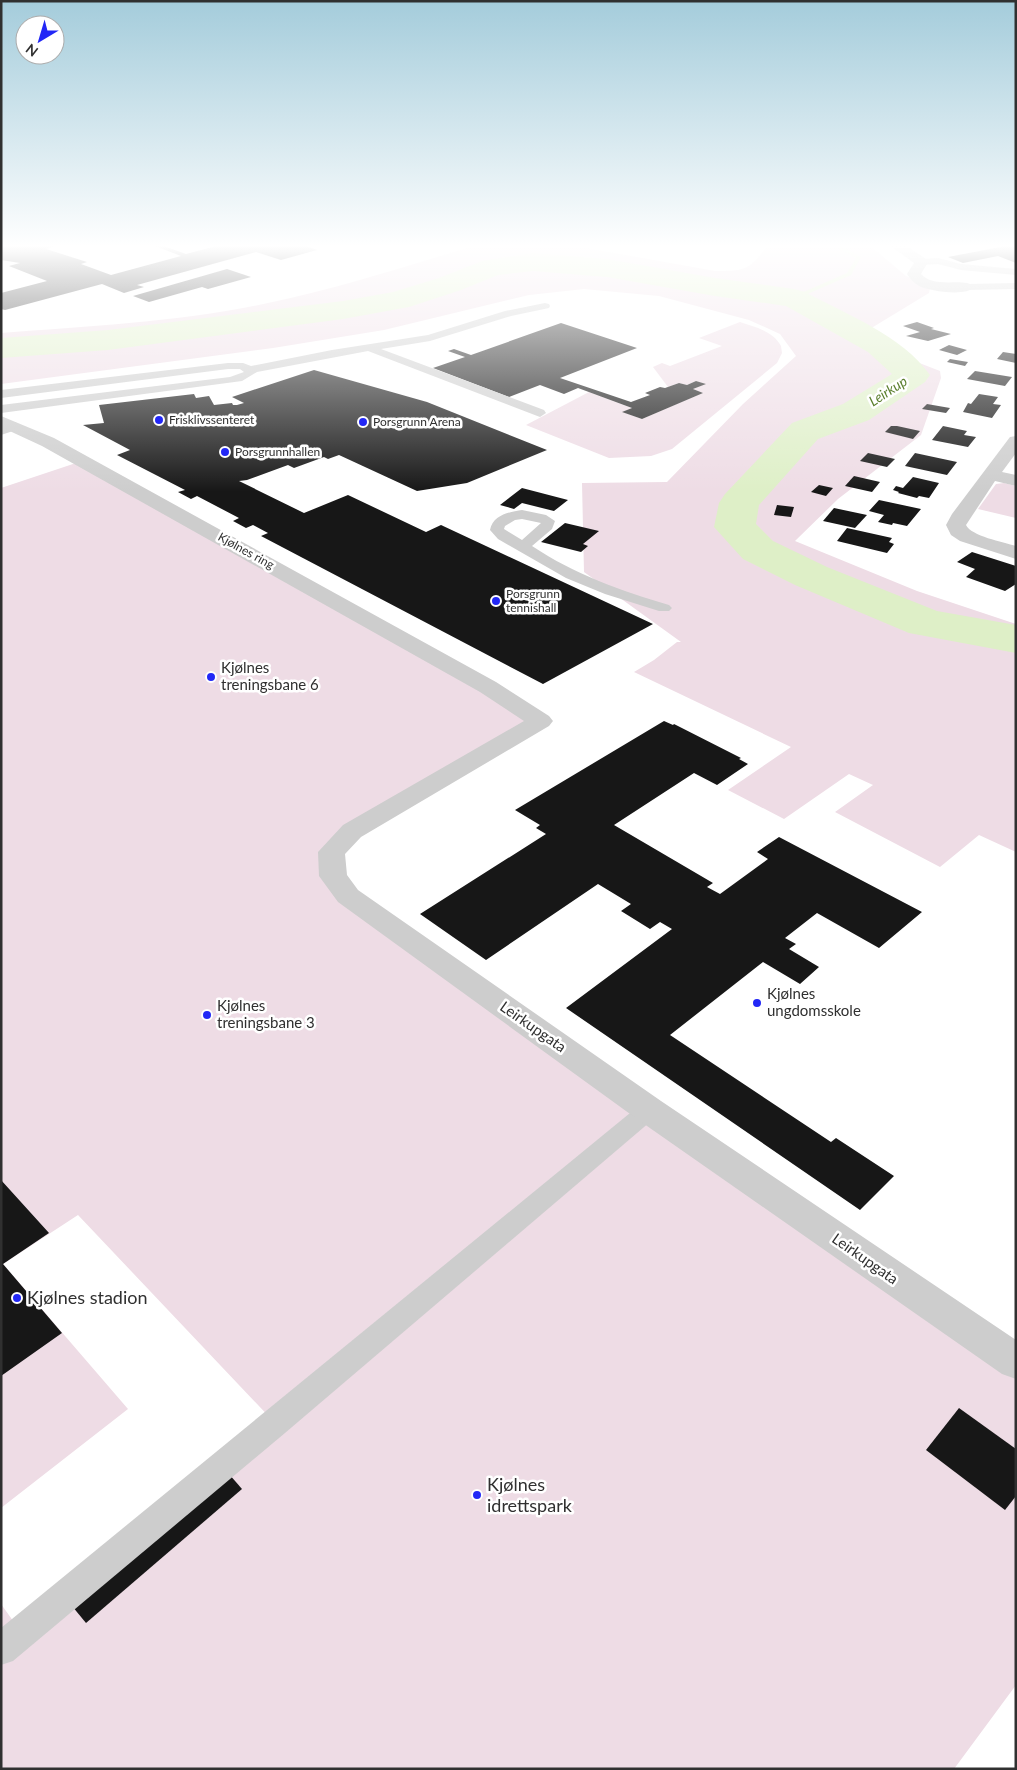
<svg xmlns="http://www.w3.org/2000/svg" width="1017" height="1770" viewBox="0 0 1017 1770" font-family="Lato,sans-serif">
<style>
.green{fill:#eedce5}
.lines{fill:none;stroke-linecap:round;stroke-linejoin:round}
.stream{fill:#deefc7;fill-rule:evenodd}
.river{fill:#deefc7;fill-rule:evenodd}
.building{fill:#171717}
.service{fill:#cdcdcd;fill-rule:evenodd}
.minor{fill:#cdcdcd;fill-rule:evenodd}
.poi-dot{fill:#2227f6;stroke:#fff;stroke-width:2}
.labels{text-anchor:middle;stroke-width:5;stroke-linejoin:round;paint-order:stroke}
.far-poi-label{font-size:12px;fill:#303030;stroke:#fff;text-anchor:start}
.far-street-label{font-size:12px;fill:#303030;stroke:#fff}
.far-water-label{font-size:14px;font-style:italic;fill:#5b7f2e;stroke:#fff}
.poi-label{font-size:15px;fill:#303030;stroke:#fff;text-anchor:start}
.street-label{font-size:15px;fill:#303030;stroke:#fff}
.near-poi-label{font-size:18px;fill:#303030;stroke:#fff;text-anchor:start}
</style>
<rect width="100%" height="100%" fill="#fff"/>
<g class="green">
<path d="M 480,244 L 564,244 L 715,271 C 747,271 749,270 769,244 L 868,244 L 906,276 L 929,284 L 930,288 L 929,293 L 855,338 L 940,371 L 941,378 L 921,435 L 838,499 L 795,541 L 917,591 L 1016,624 L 1016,852 L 979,835 L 940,867 L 835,812 L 873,785 L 849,774 L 784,819 L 728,790 L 791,747 L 634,672 L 654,660 L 677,642 L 681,642 L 584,572 L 582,483 L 667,482 L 743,404 L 796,356 L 780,334 L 749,320 L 659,296 L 584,289 L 529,295 L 384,330 L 273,348 L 1,384 L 1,333 C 90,326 181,322 268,303 C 340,288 410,265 480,244 Z"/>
<path d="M 740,322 C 755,327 773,331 781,346 L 782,353 L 777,363 L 672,449 L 651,456 L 609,458 L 526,425 L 589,392 L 632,408 L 623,412 L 642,419 L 702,393 L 693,389 L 705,384 L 696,381 L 687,385 L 679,383 L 668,387 L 653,367 L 662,363 L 670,366 L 722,346 L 699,338 Z"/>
<polygon points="82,461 541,721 352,830 333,876 1016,1362 1016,1685 954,1769 1,1769 1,1604 21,1632 275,1423 78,1215 3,1264 128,1409 1,1508 1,488"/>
<polygon points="1004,483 1016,486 1016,518 978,509 996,484"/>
</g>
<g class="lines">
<polygon class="stream" points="839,244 843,244 843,247 861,257 851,275 796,299 792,299 792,297 847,273 856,258 839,249"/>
<path class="river" d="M 533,253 L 607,259 L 715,278 L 794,289 L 805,292 C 846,314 903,336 930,375 L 925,382 L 869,420 L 818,439 L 759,505 L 756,524 L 773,541 L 827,567 L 937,611 L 1016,625 L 1016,653 L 909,633 L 795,585 L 743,559 L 714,527 L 719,503 L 725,494 L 792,423 L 843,404 L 892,374 L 868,352 L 786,306 L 715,296 L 607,277 L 533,271 L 498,275 L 461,290 L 409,307 L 343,319 L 108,350 L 1,358 L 1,338 L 108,330 L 343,301 L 393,292 L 439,278 L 482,261 Z"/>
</g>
<g class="building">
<polygon points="1,244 61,244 46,249 87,262 81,264 111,275 181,256 150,244 158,244 186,254 224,244 301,244 317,250 281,260 256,252 137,285 144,287 124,293 102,284 5,310 1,309 1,293 47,281 9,266 20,263 1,260"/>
<polygon points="1016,244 1016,263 998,256 963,263 948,257"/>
<polygon points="227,269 251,277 208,289 202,287 149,302 133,296"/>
<polygon points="917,322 934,328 931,329 951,334 928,341 906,336 920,332 903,326"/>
<polygon points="561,323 637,348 560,378 631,402 650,395 645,393 660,387 665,388 679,383 687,385 696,381 706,384 693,389 703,393 642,419 622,412 632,408 578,388 564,394 540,385 509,397 433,368 465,357 448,351 454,349 471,355"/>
<polygon points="949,345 967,350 957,355 939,350"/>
<polygon points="1003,352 1016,354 1016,363 997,359"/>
<polygon points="950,359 968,362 965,366 947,362"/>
<polygon points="314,370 427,402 547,450 467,483 417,491 339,455 328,459 324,457 294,468 288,465 247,480 239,481 304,513 348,495 426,532 441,525 653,624 543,684 261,536 268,533 253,525 246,528 233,521 239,518 197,496 191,499 178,492 185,490 117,455 130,450 83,425 104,423 99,405 194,394 196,398 209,396 214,405 232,403 233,405 237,405 244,403 232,397"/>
<polygon points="975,371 1012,377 1005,386 967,379"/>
<polygon points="979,394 998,397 993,404 1001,405 992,418 963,412 968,403 971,404"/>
<polygon points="927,404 950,408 946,413 922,409"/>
<polygon points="891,426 897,426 920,431 913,439 885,432"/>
<polygon points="943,426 967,431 964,435 976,437 968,447 932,440"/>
<polygon points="868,453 895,459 887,467 860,461"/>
<polygon points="915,453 957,462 947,475 905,466"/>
<polygon points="854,476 880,482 872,492 845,486"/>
<polygon points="913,477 939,483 929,498 919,496 917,498 898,493 899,492 893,490 896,486 903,488"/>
<polygon points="819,485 833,488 826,496 811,492"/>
<polygon points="522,488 568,500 554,511 522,503 514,509 500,505"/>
<polygon points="879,500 921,509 907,526 893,523 892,525 878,522 884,515 869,511"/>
<polygon points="777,505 794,507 791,517 774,515"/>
<polygon points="834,508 867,515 855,528 823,521"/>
<polygon points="565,523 599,531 583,544 588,546 581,552 541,542"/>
<polygon points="847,528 892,538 889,542 894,544 887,553 837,541"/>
<polygon points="972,552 1016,566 1016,584 1005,591 966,577 975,569 957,562"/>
<polygon points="664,721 673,725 674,724 741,758 739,759 748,764 717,785 694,773 614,825 713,883 707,887 720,894 768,859 757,852 779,837 922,912 879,948 817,913 785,938 796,944 789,949 819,967 800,984 763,962 670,1035 831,1142 836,1138 894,1176 860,1210 566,1008 672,929 660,922 650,929 621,911 631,904 598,884 486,960 420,914 546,834 536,828 540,825 515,810"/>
<polygon points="1,1180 49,1233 3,1264 62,1333 1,1376"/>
<polygon points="959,1408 1016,1449 1016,1496 1005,1510 926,1450"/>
<polygon points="229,1474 242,1489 86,1623 72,1606"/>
</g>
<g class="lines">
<g class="service">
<polygon points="938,258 961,264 1016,269 1016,275 961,270 938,264 921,265 916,262 921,259"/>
<polygon points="1016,283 1016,289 967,290 962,287 967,284"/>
<polygon points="545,303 549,304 550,306 549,308 511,316 430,341 381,349 544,410 546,413 540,417 368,351 257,372 242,381 1,413 1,405 230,377 244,372 240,369 228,369 1,398 1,390 228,363 243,363 251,366 332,350 428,335 505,311"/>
<polygon points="15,422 21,426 19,429 1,435 1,427"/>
<path d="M 522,510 L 546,515 L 555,521 L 552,529 L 532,546 C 574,574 621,591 669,605 L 672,608 L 669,611 L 659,611 L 605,594 L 566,578 L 498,539 L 490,530 C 493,515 509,512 522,510 ZM 522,519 L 541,523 L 522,540 L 504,529 L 505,526 L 515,520 Z"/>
<polygon points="649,1101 657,1104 661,1110 657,1116 285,1433 13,1661 1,1665 1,1628 641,1104"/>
</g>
<g class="minor">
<path d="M 888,244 L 904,244 L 926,259 L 928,262 L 921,274 C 936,290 965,276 974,287 C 966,297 929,291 919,286 C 914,283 910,279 907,274 L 914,263 Z"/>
<polygon points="1,416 54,438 496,682 549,716 553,721 549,726 361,837 345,854 347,875 358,890 661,1101 1016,1340 1016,1379 1002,1374 637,1119 338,902 319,876 318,852 343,825 524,721 480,692 42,446 1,427"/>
<path d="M 1016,436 L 1016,453 L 1002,472 L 1016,475 L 1016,486 L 995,481 L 966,525 C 971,536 1003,542 1016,546 L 1016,559 L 960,541 L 951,535 L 946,525 L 952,514 L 1010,437 Z"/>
</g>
</g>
<linearGradient id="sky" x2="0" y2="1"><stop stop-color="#a4ccdb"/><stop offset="0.5" stop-color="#fff"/><stop offset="1" stop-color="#fff" stop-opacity="0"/></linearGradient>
<rect width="1017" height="492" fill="url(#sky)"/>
<g class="poi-dot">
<circle cx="159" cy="420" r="5"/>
<circle cx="363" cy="422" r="5"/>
<circle cx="225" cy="452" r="5"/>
<circle cx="496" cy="601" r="5"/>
<circle cx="211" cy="677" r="5"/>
<circle cx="757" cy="1003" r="5"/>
<circle cx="207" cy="1015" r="5"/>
<circle cx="17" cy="1298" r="5"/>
<circle cx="477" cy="1495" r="5"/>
</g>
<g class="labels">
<g class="far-poi-label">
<text x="169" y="424">Frisklivssenteret</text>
<text x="373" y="426">Porsgrunn Arena</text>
<text x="235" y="456">Porsgrunnhallen</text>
<text x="506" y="598">Porsgrunn<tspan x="506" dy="14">tennishall</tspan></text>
</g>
<g class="far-street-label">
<text transform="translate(246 551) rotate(29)" y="4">Kjølnes ring</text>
</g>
<g class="far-water-label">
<text transform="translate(888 391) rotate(-33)" y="5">Leirkup</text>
</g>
<g class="poi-label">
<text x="221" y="673">Kjølnes<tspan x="221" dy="17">treningsbane 6</tspan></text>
<text x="767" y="999">Kjølnes<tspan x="767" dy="17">ungdomsskole</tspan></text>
<text x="217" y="1011">Kjølnes<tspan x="217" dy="17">treningsbane 3</tspan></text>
</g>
<g class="street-label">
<text transform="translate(533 1027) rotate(35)" y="5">Leirkupgata</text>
<text transform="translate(865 1259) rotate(35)" y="5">Leirkupgata</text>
</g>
<g class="near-poi-label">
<text x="27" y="1304">Kjølnes stadion</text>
<text x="487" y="1491">Kjølnes<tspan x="487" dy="21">idrettspark</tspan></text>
</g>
</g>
<rect width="1017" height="1770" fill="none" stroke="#303030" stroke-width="5"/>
<g transform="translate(40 40) rotate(218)"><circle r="24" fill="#ffffff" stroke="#acacac"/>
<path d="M0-4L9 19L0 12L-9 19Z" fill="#2227f6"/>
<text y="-8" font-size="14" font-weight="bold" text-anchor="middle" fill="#303030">N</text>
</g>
</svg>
